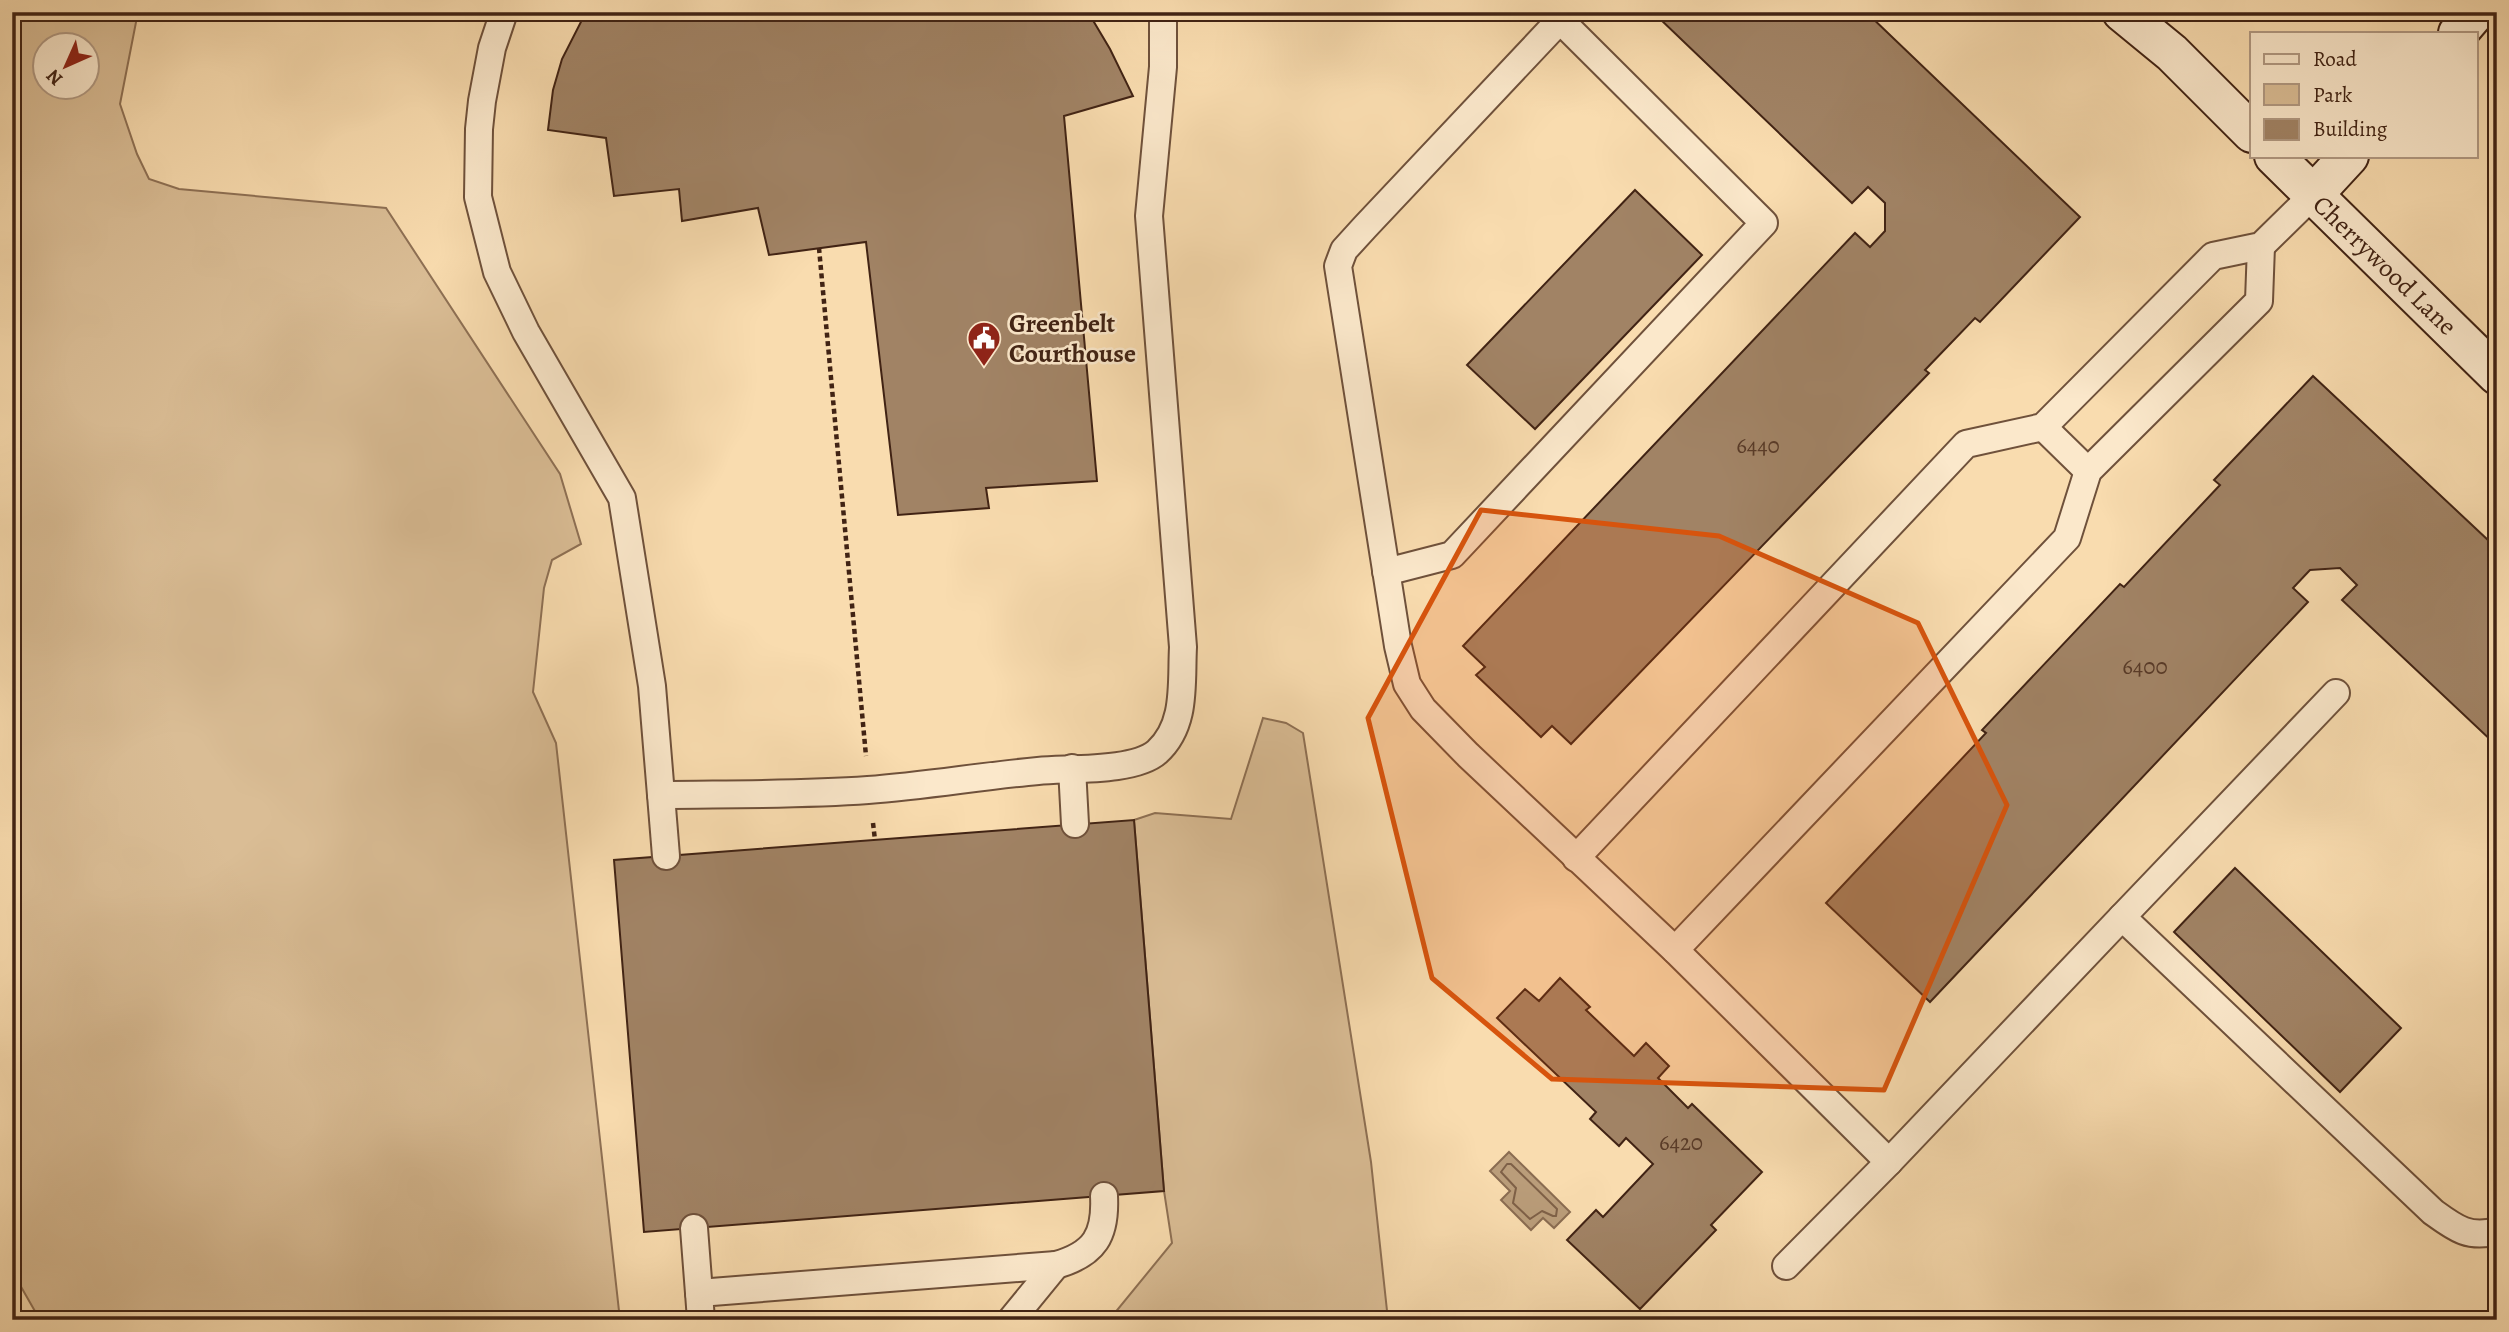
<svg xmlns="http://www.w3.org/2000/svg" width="2509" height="1332" viewBox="0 0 2509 1332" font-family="Alegreya,serif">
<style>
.green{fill:#dabd95;stroke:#8e7054;stroke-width:2;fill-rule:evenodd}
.water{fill:#ba9d7a;stroke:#8a6c51;stroke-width:2}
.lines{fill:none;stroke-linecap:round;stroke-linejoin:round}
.shore{stroke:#7e6047;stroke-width:2}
.building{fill:#a18365;stroke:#412314;stroke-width:2}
.lane-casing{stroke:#6f513b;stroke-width:30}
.secondary-casing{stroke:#412314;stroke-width:42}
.path{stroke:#412314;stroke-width:4.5;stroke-dasharray:5 3.5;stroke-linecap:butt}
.lane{stroke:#fbe8cb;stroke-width:26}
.secondary{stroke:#fbe8cb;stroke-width:38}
.marked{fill:#d7540d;fill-opacity:0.2;stroke:#d7540d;stroke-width:5;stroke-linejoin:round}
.labels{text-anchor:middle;stroke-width:5;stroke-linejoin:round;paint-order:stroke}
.number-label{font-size:23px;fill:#593b28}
.street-label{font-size:26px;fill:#412314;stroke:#fbe8cb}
.poi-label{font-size:26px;font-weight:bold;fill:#412314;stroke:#fbe8cb;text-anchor:start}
</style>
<rect width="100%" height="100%" fill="#f9dcaf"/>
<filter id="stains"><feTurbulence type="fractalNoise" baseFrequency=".00286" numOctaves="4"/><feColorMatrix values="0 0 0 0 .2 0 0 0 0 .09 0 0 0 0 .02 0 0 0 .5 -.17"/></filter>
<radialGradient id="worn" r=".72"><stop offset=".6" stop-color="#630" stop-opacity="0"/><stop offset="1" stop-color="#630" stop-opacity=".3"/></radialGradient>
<g class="green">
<path d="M 12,12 L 138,12 L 120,104 L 137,154 L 149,179 L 179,189 L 386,208 L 560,474 L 581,544 L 552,560 L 544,588 L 533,692 L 556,743 L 620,1320 L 40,1320 L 12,1271 ZM 46,46 L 88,46 L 88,88 L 46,88 Z"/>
<polygon points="1263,718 1286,723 1303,733 1371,1162 1388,1320 1109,1320 1172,1243 1164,1191 1134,820 1155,813 1231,819"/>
</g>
<polygon class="water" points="1509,1152 1570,1212 1554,1228 1543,1218 1531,1230 1501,1200 1510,1191 1490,1171"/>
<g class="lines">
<polygon class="shore" points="1507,1164 1511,1164 1557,1209 1556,1216 1553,1216 1542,1211 1530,1219 1513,1203 1516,1188 1501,1172"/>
</g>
<g class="building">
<polygon points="586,12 1088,12 1110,49 1133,96 1064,116 1097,481 986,488 989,508 898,515 866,242 769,255 758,208 682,221 679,189 614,196 606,138 548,130 553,90 562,59"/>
<polygon points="1665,12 1866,12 2080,217 1980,322 1975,318 1925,370 1929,373 1571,744 1552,726 1541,737 1476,675 1485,667 1463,646 1855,233 1870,247 1885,231 1885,203 1868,187 1852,203 1659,18"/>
<polygon points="1635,190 1702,255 1535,429 1467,365"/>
<polygon points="2313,376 2488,540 2491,537 2497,542 2497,746 2342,600 2357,585 2340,568 2310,570 2293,588 2308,602 1930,1002 1826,903 1986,733 1982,730 2120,584 2124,587 2220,485 2214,480"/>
<polygon points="1134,820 1164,1191 644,1232 614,860"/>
<polygon points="2235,868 2401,1028 2340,1092 2174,932"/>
<polygon points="1560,978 1590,1007 1586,1010 1634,1056 1646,1043 1669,1066 1658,1078 1688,1108 1692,1104 1762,1172 1711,1225 1716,1230 1640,1309 1567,1240 1596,1210 1603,1217 1653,1164 1626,1138 1619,1146 1590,1119 1596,1112 1497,1018 1525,989 1539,1001"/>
</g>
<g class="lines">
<defs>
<g id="lane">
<path d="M 504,12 L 492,48 L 482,101 L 479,129 L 478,197 L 497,272 L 526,332 L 622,498 L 652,686 L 661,795 C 730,794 799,795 868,790 C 925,786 981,776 1038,771 C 1069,768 1134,772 1157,752 C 1187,725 1181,683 1183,647 L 1149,216 L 1163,67 L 1163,12"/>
<polyline points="2043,427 2088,471"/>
<path d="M 1386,572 L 1452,555 L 1764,223 L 1560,20 L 1365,227 L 1344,250 L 1338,266 L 1398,646 L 1407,684 L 1423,709 L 1468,755 L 1675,950 L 1889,1162 L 2122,917 L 2433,1212 C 2455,1228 2469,1239 2497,1231"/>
<polyline points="1072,768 1075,824"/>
<polyline points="661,795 666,856"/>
<polyline points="1576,858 1966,444 2043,427 2213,256 2261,246 2313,195"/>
<polyline points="2122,917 2336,693"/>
<polyline points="1675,950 2067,538 2088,471 2259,301 2261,246"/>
<polyline points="694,1228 699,1293"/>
<polyline points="1786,1266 1889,1162"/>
<path d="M 701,1320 L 699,1293 L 1056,1265 C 1095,1254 1106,1235 1104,1196"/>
<polyline points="1011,1320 1056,1265"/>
</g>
<g id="secondary">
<polyline points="2122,12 2172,53 2252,133"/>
<polyline points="2458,33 2476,12"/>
<polyline points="2274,156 2497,375"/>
<polyline points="2313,195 2349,156"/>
</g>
</defs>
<use href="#lane" class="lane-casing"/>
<use href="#secondary" class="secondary-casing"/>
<g class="path">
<polyline points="819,248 866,756"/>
<polyline points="873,823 875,840"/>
</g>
<use href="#lane" class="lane"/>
<use href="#secondary" class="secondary"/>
</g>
<path class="marked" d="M 1481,510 L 1719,536 L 1918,623 L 2007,805 L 1884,1090 L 1552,1079 L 1432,978 L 1368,718 Z"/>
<defs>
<symbol id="civic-pin" viewBox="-11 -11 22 30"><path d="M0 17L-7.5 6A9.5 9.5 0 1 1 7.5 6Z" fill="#8f2418" stroke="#fbe8cb"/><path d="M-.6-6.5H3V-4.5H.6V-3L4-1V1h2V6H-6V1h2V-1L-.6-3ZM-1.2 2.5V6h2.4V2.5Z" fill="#fff"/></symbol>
</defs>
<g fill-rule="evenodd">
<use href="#civic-pin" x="965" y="319" width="38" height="52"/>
</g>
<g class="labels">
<g class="number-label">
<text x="1758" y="453">6440</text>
<text x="2145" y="674">6400</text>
<text x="1681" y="1150">6420</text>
</g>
<g class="street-label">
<text transform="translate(2385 265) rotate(44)" y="9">Cherrywood Lane</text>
</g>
<g class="poi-label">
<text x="1009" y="332">Greenbelt<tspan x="1009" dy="30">Courthouse</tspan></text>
</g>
</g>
<rect width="2509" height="1332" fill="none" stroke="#f9dcaf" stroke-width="42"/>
<rect x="14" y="14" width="2481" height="1304" fill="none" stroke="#412314" stroke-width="3.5"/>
<rect x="21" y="21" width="2467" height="1290" fill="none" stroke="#412314" stroke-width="2"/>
<rect x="2250" y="32" width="228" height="126" fill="#fbe8cb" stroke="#b19982" stroke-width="2"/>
<rect x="2264" y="54" width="35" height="10" fill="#fbe8cb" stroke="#b19982" stroke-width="2"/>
<text x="2313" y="66" font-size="21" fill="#412314">Road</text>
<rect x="2264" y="84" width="35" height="21" fill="#dabd95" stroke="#b19982" stroke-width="2"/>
<text x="2313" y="102" font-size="21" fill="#412314">Park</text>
<rect x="2264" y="119" width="35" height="21" fill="#a18365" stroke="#b19982" stroke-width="2"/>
<text x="2313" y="136" font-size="21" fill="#412314">Building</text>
<g transform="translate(66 66) rotate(225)"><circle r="33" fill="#fbe8cb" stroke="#b19982" stroke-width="2"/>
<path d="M0-5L12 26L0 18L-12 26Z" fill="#8f2418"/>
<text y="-10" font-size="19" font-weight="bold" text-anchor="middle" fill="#412314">N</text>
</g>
<rect width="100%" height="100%" filter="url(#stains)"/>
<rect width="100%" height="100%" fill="url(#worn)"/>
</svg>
